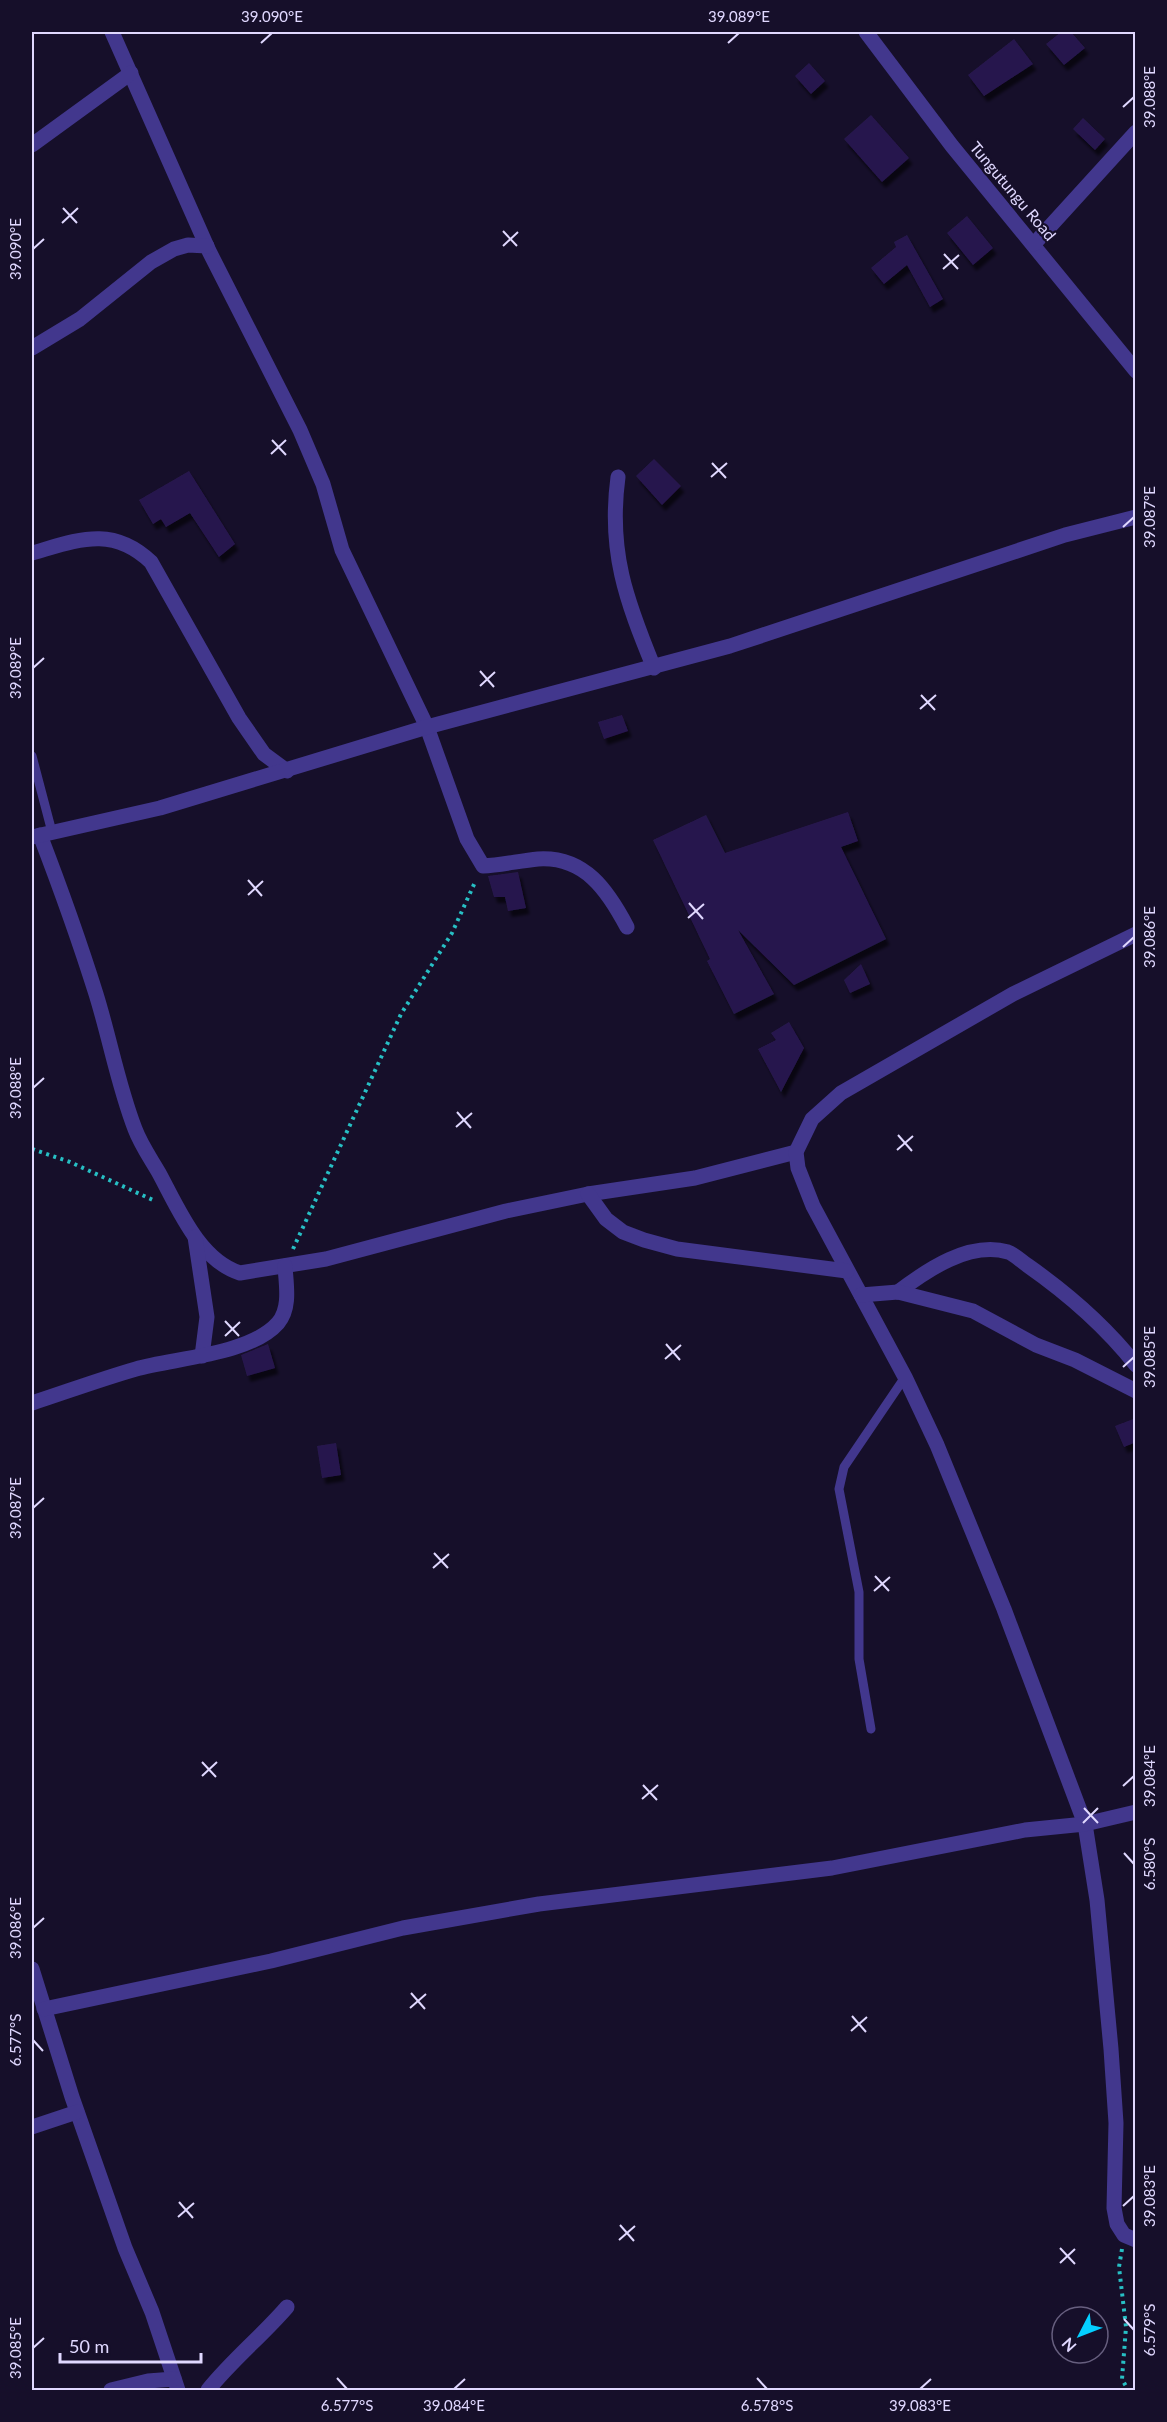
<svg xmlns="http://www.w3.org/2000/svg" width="1167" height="2422" viewBox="0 0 1167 2422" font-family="Lato,sans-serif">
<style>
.building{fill:#28194d;filter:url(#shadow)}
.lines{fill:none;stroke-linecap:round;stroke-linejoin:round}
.path{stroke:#27bfc4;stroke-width:4;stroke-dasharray:3 4.5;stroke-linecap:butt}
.service{stroke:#42378d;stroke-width:9}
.minor{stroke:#42378d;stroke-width:15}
.ticks{fill:none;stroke:#e0d8ff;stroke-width:2}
.labels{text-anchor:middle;stroke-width:4.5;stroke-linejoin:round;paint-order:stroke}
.street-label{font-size:16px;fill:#e0d8ff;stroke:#160f2a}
.neatline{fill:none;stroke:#e0d8ff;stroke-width:2}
.ticks-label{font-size:15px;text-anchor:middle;fill:#e0d8ff}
</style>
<defs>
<filter id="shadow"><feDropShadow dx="3.5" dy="6" stdDeviation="1.5" flood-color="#0009"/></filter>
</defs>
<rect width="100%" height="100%" fill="#160f2a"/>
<g class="building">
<polygon points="1061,32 1071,32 1085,48 1064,65 1046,44"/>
<polygon points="1014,39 1033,64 984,96 968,75"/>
<polygon points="809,63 825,81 811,94 795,76"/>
<polygon points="871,115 909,158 882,182 844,139"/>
<polygon points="1083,118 1105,139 1095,150 1073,129"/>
<polygon points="967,216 993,248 973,265 947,233"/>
<polygon points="907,235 943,299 930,307 907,265 884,284 871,268 896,247 894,242"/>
<polygon points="654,459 681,486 662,505 636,476"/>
<polygon points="189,471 235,544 219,557 190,513 166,527 161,519 153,524 139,500"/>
<polygon points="622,715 628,731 604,739 598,722"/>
<polygon points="848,812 858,841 841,847 886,939 794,985 738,930 774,994 734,1014 707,961 710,959 653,840 706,815 725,853"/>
<polygon points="518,872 526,908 508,911 505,897 494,897 488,876"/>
<polygon points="861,964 870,984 850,993 844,980"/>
<polygon points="789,1022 804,1048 781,1092 758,1049 776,1040 771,1033"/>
<polygon points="268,1344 275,1368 247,1376 241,1355"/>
<polygon points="1136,1418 1136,1442 1124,1447 1115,1426"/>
<polygon points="336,1443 341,1475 322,1478 317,1446"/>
</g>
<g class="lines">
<g class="path">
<polyline points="32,1149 70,1162 155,1201"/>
<polyline points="293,1249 401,1014 452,933 476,880"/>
<polyline points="1122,2249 1119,2267 1126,2327 1122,2379 1128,2390"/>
</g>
<g class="service">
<polyline points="32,756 52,832"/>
<polyline points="871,1729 859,1659 859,1592 839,1489 844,1467 905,1377"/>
</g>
<g class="minor">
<path d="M 112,32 L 209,251 L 300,430 L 323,484 L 342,550 L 427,727 L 467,839 L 483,866 C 501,865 519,861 538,859 C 585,856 608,891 627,927"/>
<polyline points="866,32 952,146 1136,371"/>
<polyline points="32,145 131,73"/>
<polyline points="1034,244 1136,132"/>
<polyline points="32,348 80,319 151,262 174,249 188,245 207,246"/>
<path d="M 618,477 C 608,551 626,600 654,668"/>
<path d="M 32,553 C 78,540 112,525 151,562 L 239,718 L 264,754 L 287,771"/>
<path d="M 40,835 C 60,887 79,940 96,994 C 110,1039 118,1085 135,1129 C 141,1145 151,1159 159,1173 C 178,1208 199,1260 240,1273 L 326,1259 L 506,1211 L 588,1194 L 695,1178 L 796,1152"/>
<polyline points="32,837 160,808 427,727 730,646 1065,535 1136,517"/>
<polyline points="1136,934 1013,994 841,1093 812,1119 796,1152 798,1168 813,1206 905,1377 937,1445 1004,1609 1085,1824 1097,1900 1111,2049 1116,2123 1114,2208 1117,2224 1124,2235 1136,2240"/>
<polyline points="588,1194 606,1219 623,1232 644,1240 677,1249 847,1271"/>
<polyline points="195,1237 207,1317 202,1356"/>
<path d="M 898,1292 C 927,1270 969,1241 1008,1252 C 1014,1254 1021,1261 1027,1265 C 1067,1293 1106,1327 1136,1365"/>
<polyline points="861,1295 898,1292 973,1311 1036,1345 1075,1360 1136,1391"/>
<path d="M 32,1403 C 66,1392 101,1379 136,1369 C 174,1358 250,1355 278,1323 C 291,1308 286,1284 285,1266"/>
<polyline points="32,1969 72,2097 125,2248 152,2312 178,2390"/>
<polyline points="44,2009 271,1961 403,1928 539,1904 832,1868 1025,1830 1085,1824 1136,1812"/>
<polyline points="32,2127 77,2112"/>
<polyline points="111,2390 148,2381 174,2379"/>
<path d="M 208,2390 C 232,2360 262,2336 287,2307"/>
</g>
</g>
<path class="ticks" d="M 261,43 L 272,33M 728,43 L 739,33M 1123,107 L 1134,97M 63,208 L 77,223M 62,223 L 78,208M 503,231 L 517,246M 503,246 L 518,232M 33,249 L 44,239M 944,254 L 958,269M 943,269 L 959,255M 272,440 L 286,455M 271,454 L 286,440M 712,463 L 726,478M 711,477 L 727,463M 1123,527 L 1134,517M 33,668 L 44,658M 480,671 L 494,687M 480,686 L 495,672M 921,695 L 935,710M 920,709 L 936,695M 248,880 L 262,896M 248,895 L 263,881M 689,903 L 703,919M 688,918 L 704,904M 1123,947 L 1134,937M 33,1088 L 44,1078M 457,1112 L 471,1128M 456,1127 L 472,1113M 898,1135 L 912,1151M 897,1150 L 913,1136M 225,1321 L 239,1336M 225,1336 L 240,1322M 666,1344 L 680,1360M 665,1359 L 681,1345M 1123,1367 L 1134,1357M 33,1508 L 44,1498M 434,1553 L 448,1568M 433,1568 L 449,1554M 875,1576 L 889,1591M 874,1591 L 890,1577M 202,1762 L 216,1777M 202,1776 L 217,1762M 643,1785 L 657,1800M 1123,1786 L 1134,1776M 642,1799 L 658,1785M 1084,1808 L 1098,1823M 1083,1823 L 1098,1808M 1124,1853 L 1134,1864M 33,1928 L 44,1918M 411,1993 L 425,2009M 410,2008 L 426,1994M 852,2016 L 866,2032M 851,2031 L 867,2017M 33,2040 L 43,2051M 179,2202 L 193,2218M 1123,2206 L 1134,2196M 178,2217 L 194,2203M 620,2225 L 634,2241M 619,2240 L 635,2226M 1060,2248 L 1075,2264M 1060,2263 L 1075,2249M 1124,2319 L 1134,2330M 33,2348 L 44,2338M 337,2378 L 347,2389M 757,2378 L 767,2389M 454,2389 L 465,2379M 920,2389 L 931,2379"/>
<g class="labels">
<g class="street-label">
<text transform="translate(1013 191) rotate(50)" y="6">Tungutungu Road</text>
</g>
</g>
<rect width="1167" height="2422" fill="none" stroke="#160f2a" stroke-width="66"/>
<g transform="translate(1080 2335) rotate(228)"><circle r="28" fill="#160f2a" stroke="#675f7f" stroke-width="1.5"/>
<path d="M0-4.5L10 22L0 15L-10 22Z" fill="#04cfff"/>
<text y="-9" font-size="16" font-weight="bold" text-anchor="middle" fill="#e0d8ff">N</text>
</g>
<path d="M60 2353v9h141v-9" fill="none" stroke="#e0d8ff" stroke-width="3"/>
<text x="69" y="2353" font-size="18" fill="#e0d8ff" stroke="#160f2a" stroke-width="4.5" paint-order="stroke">50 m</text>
<rect x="33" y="33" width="1101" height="2356" class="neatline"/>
<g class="ticks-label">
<text x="272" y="22">39.090°E</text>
<text x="739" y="22">39.089°E</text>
<text transform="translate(1150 97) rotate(-90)" y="5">39.088°E</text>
<text transform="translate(16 249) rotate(-90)" y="5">39.090°E</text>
<text transform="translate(1150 517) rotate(-90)" y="5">39.087°E</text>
<text transform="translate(16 668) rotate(-90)" y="5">39.089°E</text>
<text transform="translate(1150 937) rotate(-90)" y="5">39.086°E</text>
<text transform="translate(16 1088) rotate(-90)" y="5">39.088°E</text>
<text transform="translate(1150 1357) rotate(-90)" y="5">39.085°E</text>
<text transform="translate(16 1508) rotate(-90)" y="5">39.087°E</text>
<text transform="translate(1150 1776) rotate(-90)" y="5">39.084°E</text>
<text transform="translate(1150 1864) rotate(-90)" y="5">6.580°S</text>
<text transform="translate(16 1928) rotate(-90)" y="5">39.086°E</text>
<text transform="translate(16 2040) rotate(-90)" y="5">6.577°S</text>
<text transform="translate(1150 2196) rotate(-90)" y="5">39.083°E</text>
<text transform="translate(1150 2330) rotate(-90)" y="5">6.579°S</text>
<text transform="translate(16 2348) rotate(-90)" y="5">39.085°E</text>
<text x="347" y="2411">6.577°S</text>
<text x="454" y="2411">39.084°E</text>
<text x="767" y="2411">6.578°S</text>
<text x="920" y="2411">39.083°E</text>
</g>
</svg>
